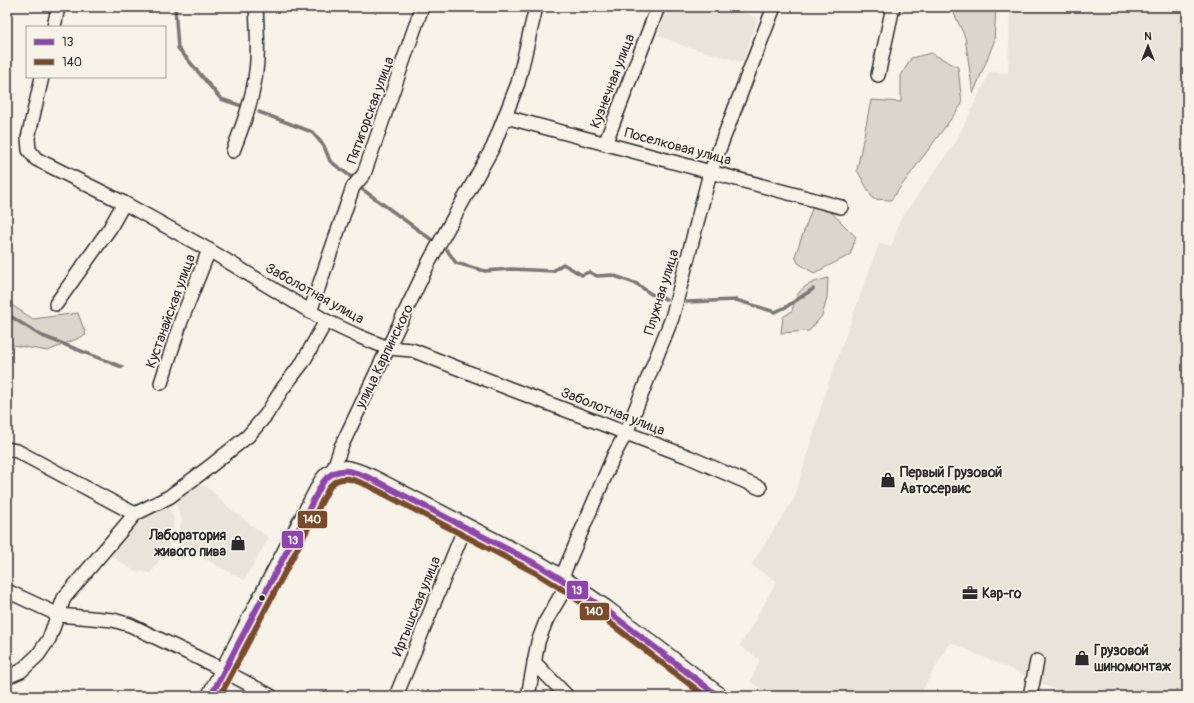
<svg xmlns="http://www.w3.org/2000/svg" width="1194" height="703" viewBox="0 0 1194 703" font-family="Pangolin,sans-serif">
<style>
.built{fill:#e8e4da}
.green{fill:#dad6cc;stroke:#82807c}
.lines{fill:none;stroke-linecap:round;stroke-linejoin:round}
.stream{stroke:#7a7874;stroke-width:3.5}
.minor-casing{stroke:#2b2b2b;stroke-width:16}
.secondary-casing{stroke:#2b2b2b;stroke-width:21}
.minor{stroke:#f7f3e8;stroke-width:13}
.secondary{stroke:#f7f3e8;stroke-width:18}
.bus-1-casing{stroke:#f7f3e8;stroke-width:9}
.bus-2-casing{stroke:#f7f3e8;stroke-width:9}
.bus-1{stroke:#8e44ad;stroke-width:6}
.bus-2{stroke:#7a4b2a;stroke-width:6}
.bus-dot{fill:#2b2b2b;stroke:#f7f3e8;stroke-width:1.5}
.labels{text-anchor:middle;stroke-width:3.5;stroke-linejoin:round;paint-order:stroke}
.street-label{font-size:14px;fill:#2b2b2b;stroke:#f7f3e8}
.poi-label{font-size:14px;font-weight:bold;fill:#2b2b2b;stroke:#f7f3e8;text-anchor:start}
.line-badge{stroke:#f7f3e8;stroke-width:1.5}
.badge-label{font-size:11px;text-anchor:middle;font-weight:bold;fill:#fff}
</style>
<rect width="100%" height="100%" fill="#f7f3e8"/>
<filter id="ink" filterUnits="userSpaceOnUse"><feTurbulence type="fractalNoise" baseFrequency=".025" numOctaves="2"/><feDisplacementMap in="SourceGraphic" scale="8" xChannelSelector="R" yChannelSelector="G"/><feConvolveMatrix kernelMatrix="1 2 1 2 8 2 1 2 1" color-interpolation-filters="sRGB"/></filter>
<g filter="url(#ink)">
<g class="built">
<polygon points="668,7 730,7 758,18 743,62 684,46 658,35"/>
<polygon points="1010,7 1187,7 1187,696 1054,696 1056,690 950,642 919,696 773,696 750,682 760,660 740,646 777,581 751,565 794,499 828,384 879,244 891,247 900,220 955,143 990,72 1008,73"/>
<polygon points="193,486 206,486 234,512 269,538 244,580 209,561 178,548 181,543 179,529 182,520 175,502"/>
<polygon points="160,504 169,508 174,519 169,544 151,573 134,571 109,554 139,516"/>
</g>
<g class="green">
<polygon points="951,7 996,7 994,42 973,94 965,37"/>
<polygon points="931,53 958,67 962,104 891,200 873,199 857,170 871,100 901,102 901,76 911,58"/>
<polygon points="813,206 832,213 856,237 850,255 814,273 798,263 795,256"/>
<path d="M 828,278 L 827,298 L 822,316 L 809,331 L 781,333 L 783,317 L 792,311 C 797,287 806,284 828,278 Z"/>
<polygon points="7,302 33,319 78,313 86,335 48,351 7,344"/>
</g>
<g class="lines">
<g class="stream">
<polyline points="175,7 178,48 221,99 245,107"/>
<polyline points="259,112 312,132 324,146 330,161 354,179"/>
<polyline points="362,189 432,240"/>
<polyline points="447,250 456,263 485,271 511,269 553,271 563,264 582,275 589,272 597,276 612,275 637,284 651,294 666,299"/>
<polyline points="687,302 736,300 775,312 786,307 813,289"/>
<polyline points="7,314 40,335 122,367"/>
</g>
<defs>
<g id="minor">
<polyline points="54,27 58,7"/>
<polyline points="878,75 893,7"/>
<polyline points="42,77 28,138 29,150 36,159 124,203 209,250 326,321 358,336 388,348 412,350 508,388 689,457 760,488"/>
<polyline points="506,117 841,207"/>
<polyline points="605,144 658,7"/>
<path d="M 233,151 C 243,125 253,99 256,71 C 259,50 257,28 256,7"/>
<polyline points="56,304 110,228 124,203"/>
<polyline points="310,312 353,187 364,174 422,7"/>
<polyline points="161,383 181,321 209,250"/>
<polyline points="7,449 17,451 135,514"/>
<polyline points="333,471 341,447 429,262 493,147 518,83 536,7"/>
<polyline points="561,579 614,455 626,433 672,318 710,173 774,7"/>
<polyline points="7,591 59,615 113,620 130,625 211,664 271,696"/>
<polyline points="534,662 567,696"/>
<polyline points="7,677 21,671 38,655 49,639 64,598 135,514 169,497 208,468 248,436 266,415 283,388 303,362 326,321"/>
<polyline points="396,696 465,527"/>
<polyline points="528,696 538,642 546,621 568,583"/>
<polyline points="1030,696 1037,661"/>
</g>
<path id="secondary" d="M 211,696 L 323,482 C 336,462 354,471 372,479 L 540,566 L 561,579 L 606,610 L 718,696"/>
</defs>
<use href="#minor" class="minor-casing"/>
<use href="#secondary" class="secondary-casing"/>
<use href="#minor" class="minor"/>
<use href="#secondary" class="secondary"/>
<defs>
<path id="bus-1" d="M 211,696 L 323,482 C 337,464 354,471 372,479 L 540,566 L 561,579 L 606,610 L 718,696"/>
<path id="bus-2" d="M 220,696 L 330,486 C 341,473 355,480 369,486 L 536,573 L 557,586 L 601,616 L 705,696"/>
</defs>
<use href="#bus-1" class="bus-1-casing"/>
<use href="#bus-2" class="bus-2-casing"/>
<use href="#bus-1" class="bus-1"/>
<use href="#bus-2" class="bus-2"/>
</g>
</g>
<defs>
<symbol id="shop-bare" viewBox="-9 -9 18 18"><path d="M-5-2.5h2.3a2.7 3.5 0 0 1 5.4 0H5L5.5 6h-11ZM-1.5-2.5h3a1.5 2.3 0 0 0-3 0Z" fill="#2b2b2b" stroke="#f7f3e8" stroke-width="2.5" paint-order="stroke"/></symbol>
<symbol id="office-bare" viewBox="-9 -9 18 18"><path d="M-6-3h4V-5.5h4V-3h4V5H-6ZM-1-4.5V-3h2v-1.5ZM-6 0V1H6V0Z" fill="#2b2b2b" stroke="#f7f3e8" stroke-width="2.5" paint-order="stroke"/></symbol>
</defs>
<g fill-rule="evenodd">
<use href="#shop-bare" x="877" y="469" width="22" height="22"/>
<use href="#shop-bare" x="227" y="532" width="22" height="22"/>
<use href="#office-bare" x="959" y="582" width="22" height="22"/>
<use href="#shop-bare" x="1071" y="647" width="22" height="22"/>
</g>
<circle class="bus-dot" cx="262" cy="598" r="3.5"/>
<g class="labels">
<g class="street-label">
<text transform="translate(612 81) rotate(-69)" y="5">Кузнечная улица</text>
<text transform="translate(370 110) rotate(-70)" y="5">Пятигорская улица</text>
<text transform="translate(678 146) rotate(15)" y="5">Поселковая улица</text>
<text transform="translate(661 292) rotate(-73)" y="5">Плужная улица</text>
<text transform="translate(315 293) rotate(29)" y="5">Заболотная улица</text>
<text transform="translate(170 311) rotate(-70)" y="5">Кустанайская улица</text>
<text transform="translate(384 356) rotate(-64)" y="5">улица Карпинского</text>
<text transform="translate(613 411) rotate(21)" y="5">Заболотная улица</text>
<text transform="translate(416 606) rotate(-68)" y="5">Иртышская улица</text>
</g>
<g class="poi-label">
<text x="900" y="477">Первый Грузовой<tspan x="900" dy="16">Автосервис</tspan></text>
<text x="226" y="540" text-anchor="end">Лаборатория<tspan x="226" dy="16">живого пива</tspan></text>
<text x="982" y="598">Кар-го</text>
<text x="1094" y="655">Грузовой<tspan x="1094" dy="16">шиномонтаж</tspan></text>
</g>
</g>
<g class="line-badge">
<rect x="297" y="510" width="31" height="19" rx="4" fill="#7a4b2a"/>
<rect x="281" y="530" width="23" height="19" rx="4" fill="#8e44ad"/>
<rect x="566" y="580" width="23" height="20" rx="4" fill="#8e44ad"/>
<rect x="579" y="602" width="31" height="19" rx="4" fill="#7a4b2a"/>
</g>
<g class="badge-label">
<text x="312" y="523">140</text>
<text x="293" y="544">13</text>
<text x="577" y="594">13</text>
<text x="594" y="615">140</text>
</g>
<rect width="1194" height="703" fill="none" stroke="#f7f3e8" stroke-width="24"/>
<rect x="12" y="12" width="1170" height="679" fill="none" stroke="#2b2b2b" stroke-width="1.5" filter="url(#ink)"/>
<rect x="26" y="26" width="140" height="52" fill="#f7f3e8" stroke="#a5a39c"/>
<rect x="34" y="39" width="20" height="6" fill="#8e44ad" stroke="#a5a39c"/>
<text x="62" y="46" font-size="12" fill="#2b2b2b">13</text>
<rect x="34" y="59" width="20" height="6" fill="#7a4b2a" stroke="#a5a39c"/>
<text x="62" y="66" font-size="12" fill="#2b2b2b">140</text>
<g transform="translate(1148 46)" stroke="#f7f3e8" stroke-width="3" paint-order="stroke">
<path d="M0-3L7 15L0 10L-7 15Z" fill="#2b2b2b"/>
<text y="-6" font-size="11" font-weight="bold" text-anchor="middle" fill="#2b2b2b">N</text>
</g>
</svg>
